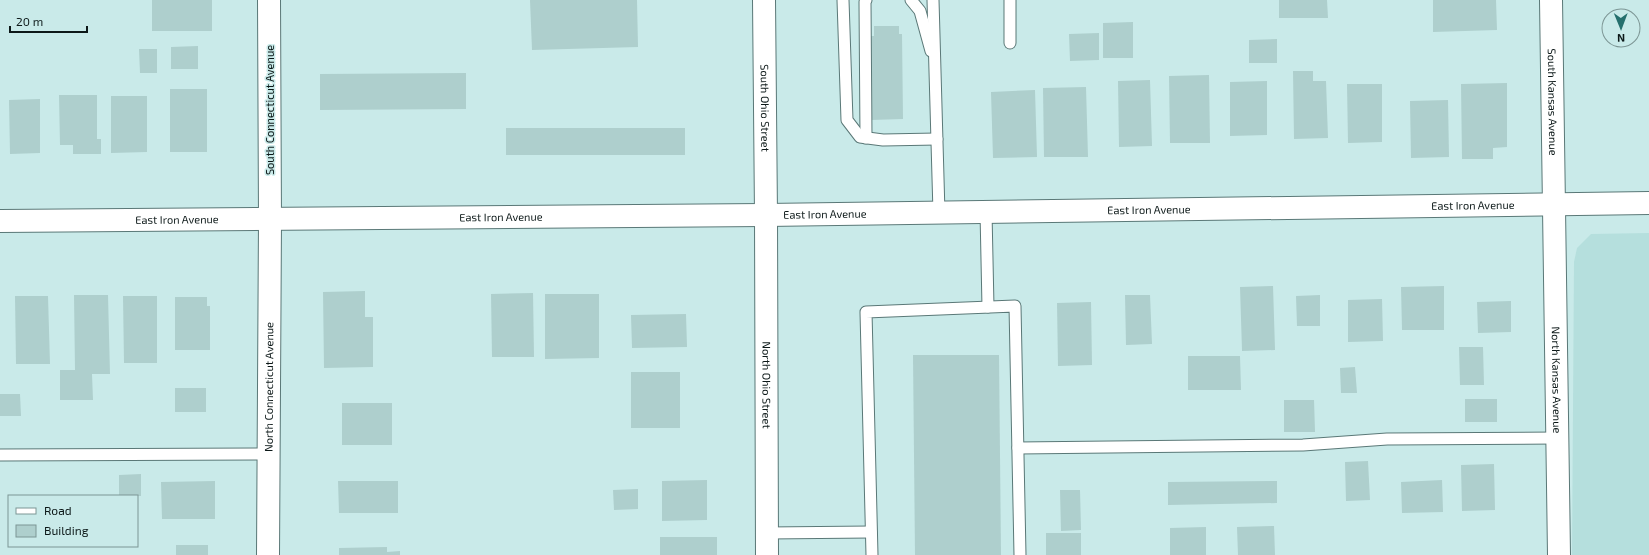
<svg xmlns="http://www.w3.org/2000/svg" width="1649" height="555" viewBox="0 0 1649 555" font-family="'Exo 2',sans-serif">
<style>
.built{fill:#b5dfdd}
.building{fill:#aecfcd}
.lines{fill:none;stroke-linecap:round;stroke-linejoin:round}
.service-casing{stroke:#5a7877;stroke-width:13}
.minor-casing{stroke:#5a7877;stroke-width:24}
.tertiary-casing{stroke:#5a7877;stroke-width:24}
.secondary-casing{stroke:#5a7877;stroke-width:24}
.service{stroke:#fff;stroke-width:11}
.minor{stroke:#fff;stroke-width:22}
.tertiary{stroke:#fff;stroke-width:22}
.secondary{stroke:#fff;stroke-width:22}
.labels{text-anchor:middle;stroke-width:3;stroke-linejoin:round;paint-order:stroke}
.street-label{font-size:11px;fill:#0c1818;stroke:#c9eae9}
</style>
<rect width="100%" height="100%" fill="#c9eae9"/>
<polygon class="built" points="1649,233 1649,555 1572,555 1574,262 1577,248 1591,234"/>
<g class="building">
<rect x="152" y="0" width="60" height="31"/>
<polygon points="530,0 637,0 638,47 532,50"/>
<polygon points="1279,0 1327,0 1328,18 1279,18"/>
<polygon points="1433,0 1496,0 1497,30 1433,32"/>
<polygon points="1133,22 1133,58 1103,58 1103,23"/>
<polygon points="874,26 899,26 899,34 902,34 903,119 871,120 870,36 874,36"/>
<polygon points="1099,33 1099,60 1070,61 1069,34"/>
<polygon points="1277,39 1277,63 1249,63 1249,40"/>
<polygon points="198,46 198,69 171,69 171,47"/>
<polygon points="139,49 157,49 157,73 140,73"/>
<polygon points="1293,71 1313,71 1313,81 1326,81 1328,138 1294,139"/>
<polygon points="466,73 466,109 320,110 320,74"/>
<polygon points="1209,75 1210,143 1170,143 1169,76"/>
<polygon points="1150,80 1152,146 1119,147 1118,81"/>
<polygon points="1267,81 1267,135 1230,136 1230,82"/>
<polygon points="1507,83 1507,147 1493,148 1493,159 1462,159 1461,84"/>
<polygon points="1347,84 1382,84 1382,142 1348,143"/>
<polygon points="1086,87 1088,157 1044,157 1043,88"/>
<rect x="170" y="89" width="37" height="63"/>
<polygon points="1035,90 1037,157 993,158 991,92"/>
<polygon points="59,95 97,95 97,139 101,139 101,154 73,154 73,145 60,145"/>
<polygon points="111,96 147,96 147,152 111,153"/>
<polygon points="40,99 40,153 10,154 9,100"/>
<polygon points="1448,100 1449,157 1411,158 1410,101"/>
<rect x="506" y="128" width="179" height="27"/>
<polygon points="1273,286 1275,350 1242,351 1240,287"/>
<polygon points="1444,286 1444,330 1402,330 1401,287"/>
<polygon points="365,291 365,317 373,317 373,367 324,368 323,292"/>
<polygon points="533,293 534,357 492,357 491,294"/>
<polygon points="545,294 599,294 599,358 545,359"/>
<polygon points="74,295 108,295 110,374 92,374 93,400 60,400 60,370 75,370"/>
<polygon points="1125,295 1150,295 1152,344 1126,345"/>
<polygon points="1320,295 1320,326 1297,326 1296,296"/>
<polygon points="15,296 48,296 50,364 16,364"/>
<polygon points="123,296 157,296 157,363 124,363"/>
<polygon points="175,297 207,297 207,306 210,306 210,350 175,350"/>
<polygon points="1382,299 1383,341 1348,342 1348,300"/>
<polygon points="1511,301 1511,332 1478,333 1477,302"/>
<polygon points="1091,302 1092,365 1058,366 1057,303"/>
<polygon points="686,314 687,347 632,348 631,315"/>
<polygon points="1459,347 1483,347 1484,385 1460,385"/>
<polygon points="913,355 999,355 1001,555 915,555"/>
<polygon points="1188,356 1240,356 1241,390 1188,390"/>
<polygon points="1355,367 1357,393 1341,393 1340,368"/>
<rect x="631" y="372" width="49" height="56"/>
<rect x="175" y="388" width="31" height="24"/>
<polygon points="0,394 20,394 21,416 0,416"/>
<rect x="1465" y="399" width="32" height="23"/>
<polygon points="1284,400 1314,400 1315,432 1284,432"/>
<rect x="342" y="403" width="50" height="42"/>
<polygon points="1368,461 1370,500 1346,501 1345,462"/>
<polygon points="1494,464 1495,510 1462,511 1461,465"/>
<polygon points="141,474 141,496 119,496 119,475"/>
<polygon points="707,480 707,520 662,521 662,481"/>
<polygon points="1442,480 1443,512 1402,513 1401,482"/>
<polygon points="215,481 215,519 162,519 161,482"/>
<polygon points="338,481 398,481 398,513 339,513"/>
<polygon points="1277,481 1277,503 1168,505 1168,482"/>
<polygon points="638,489 638,509 614,510 613,490"/>
<polygon points="1060,490 1080,490 1081,530 1061,531"/>
<polygon points="1274,526 1275,555 1238,555 1237,527"/>
<polygon points="1206,527 1206,555 1170,555 1170,528"/>
<rect x="1046" y="533" width="35" height="22"/>
<rect x="660" y="537" width="57" height="18"/>
<rect x="176" y="545" width="32" height="10"/>
<polygon points="387,547 387,552 400,551 400,555 339,555 339,548"/>
</g>
<g class="lines">
<defs>
<g id="service">
<polyline points="843,0 847,120 860,137 883,140 937,139"/>
<polyline points="911,0 920,11 931,51"/>
<polyline points="933,0 939,213"/>
<polyline points="1010,0 1010,43"/>
<polyline points="866,138 865,2 866,0"/>
<polyline points="986,212 988,307"/>
<polyline points="1018,448 1303,445 1387,439 1557,438"/>
<polyline points="0,455 269,454"/>
<polyline points="767,533 871,532"/>
<polyline points="872,555 866,312 1015,306 1020,555"/>
</g>
<g id="minor">
<path id="s1" d="M 1551,0 L 1559,555"/>
<path id="s2" d="M 268,555 L 270,220 L 269,0"/>
</g>
<g id="tertiary">
<path id="s3" d="M 0,221 L 766,215 L 1649,203"/>
</g>
<g id="secondary">
<path id="s4" d="M 764,0 L 766,215 L 767,555"/>
</g>
</defs>
<use href="#service" class="service-casing"/>
<use href="#minor" class="minor-casing"/>
<use href="#tertiary" class="tertiary-casing"/>
<use href="#secondary" class="secondary-casing"/>
<use href="#service" class="service"/>
<use href="#minor" class="minor"/>
<use href="#tertiary" class="tertiary"/>
<use href="#secondary" class="secondary"/>
</g>
<g class="labels">
<g class="street-label">
<text dy="4" stroke="none"><textPath href="#s1" startOffset="102">South Kansas Avenue</textPath></text>
<text dy="4" stroke="none"><textPath href="#s4" startOffset="108">South Ohio Street</textPath></text>
<text transform="translate(270 110) rotate(-90)" y="4">South Connecticut Avenue</text>
<text dy="4" stroke="none"><textPath href="#s3" startOffset="1473">East Iron Avenue</textPath></text>
<text dy="4" stroke="none"><textPath href="#s3" startOffset="1149">East Iron Avenue</textPath></text>
<text dy="4" stroke="none"><textPath href="#s3" startOffset="825">East Iron Avenue</textPath></text>
<text dy="4" stroke="none"><textPath href="#s3" startOffset="501">East Iron Avenue</textPath></text>
<text dy="4" stroke="none"><textPath href="#s3" startOffset="177">East Iron Avenue</textPath></text>
<text dy="4" stroke="none"><textPath href="#s1" startOffset="380">North Kansas Avenue</textPath></text>
<text dy="4" stroke="none"><textPath href="#s4" startOffset="385">North Ohio Street</textPath></text>
<text dy="4" stroke="none"><textPath href="#s2" startOffset="168">North Connecticut Avenue</textPath></text>
</g>
</g>
<rect x="8" y="495" width="130" height="52" fill="#c9eae9" stroke="#7d9695"/>
<rect x="16" y="508" width="20" height="6" fill="#ffffff" stroke="#7d9695"/>
<text x="44" y="515" font-size="12" fill="#0c1818">Road</text>
<rect x="16" y="525" width="20" height="12" fill="#aecfcd" stroke="#7d9695"/>
<text x="44" y="535" font-size="12" fill="#0c1818">Building</text>
<g transform="translate(1621 28) rotate(179)"><circle r="19" fill="#c9eae9" stroke="#7d9695"/>
<path d="M0-3L7 15L0 10L-7 15Z" fill="#25706e"/>
<text y="-6" font-size="11" font-weight="bold" text-anchor="middle" fill="#0c1818">N</text>
</g>
<path d="M10 26v6h77v-6" fill="none" stroke="#0c1818" stroke-width="2"/>
<text x="16" y="26" font-size="12" fill="#0c1818" stroke="#c9eae9" stroke-width="3" paint-order="stroke">20 m</text>
</svg>
